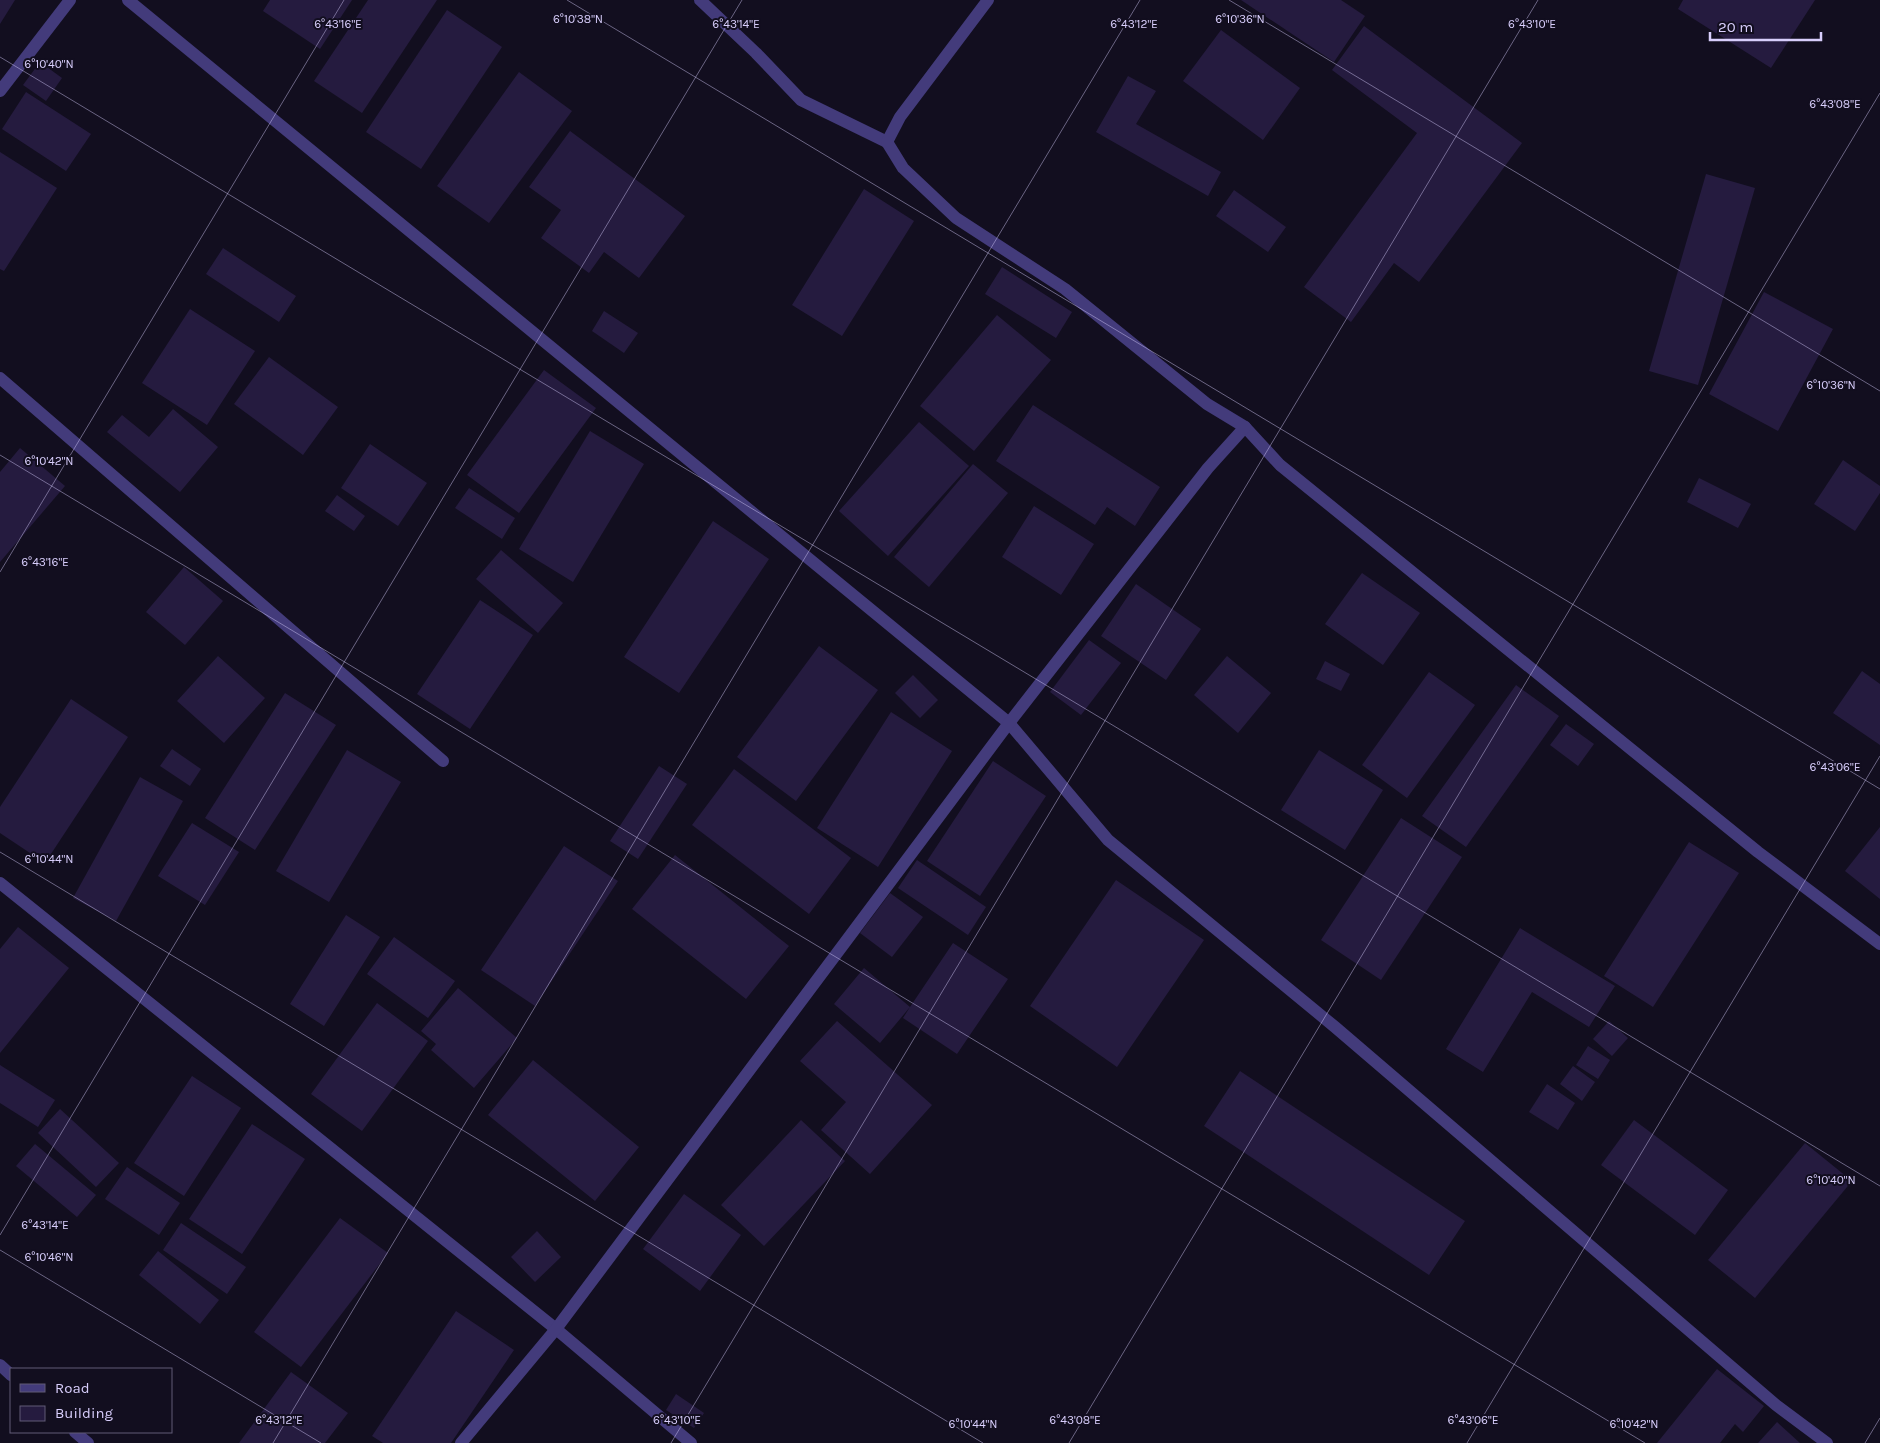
<svg xmlns="http://www.w3.org/2000/svg" width="1880" height="1443" viewBox="0 0 1880 1443" font-family="Karla,sans-serif">
<style>
.building{fill:#251b3f}
.lines{fill:none;stroke-linecap:round;stroke-linejoin:round}
.street{stroke:#433b7b;stroke-width:12}
.ticks{fill:none;stroke:#d8cefc;stroke-width:1;stroke-opacity:0.45}
.ticks-label{font-size:12px;text-anchor:middle;fill:#d8cefc;stroke:#120e1f;stroke-width:4;stroke-linejoin:round;paint-order:stroke}
</style>
<rect width="100%" height="100%" fill="#120e1f"/>
<g class="building">
<polygon points="0,0 15,0 0,24"/>
<polygon points="270,0 352,0 320,49 263,11"/>
<polygon points="368,0 437,0 362,113 314,81"/>
<polygon points="1241,0 1341,0 1365,16 1334,62"/>
<polygon points="1683,0 1815,0 1771,68 1678,9"/>
<polygon points="447,10 502,47 421,169 366,132"/>
<polygon points="1364,26 1522,143 1419,282 1394,263 1351,322 1304,287 1417,133 1332,70"/>
<polygon points="1221,30 1300,88 1263,140 1183,81"/>
<polygon points="40,62 62,78 46,101 23,85"/>
<polygon points="519,72 572,111 489,223 437,186"/>
<polygon points="1128,76 1156,91 1136,124 1221,172 1208,196 1096,132"/>
<polygon points="26,92 91,134 66,171 2,129"/>
<polygon points="570,131 685,216 639,278 604,252 589,273 541,238 561,210 529,187"/>
<polygon points="0,152 57,188 4,271 0,269"/>
<polygon points="1706,174 1755,188 1698,385 1649,371"/>
<polygon points="864,189 914,221 842,336 792,305"/>
<polygon points="1234,190 1286,227 1268,252 1216,216"/>
<polygon points="223,248 296,296 279,322 206,274"/>
<polygon points="1002,267 1072,312 1056,338 985,294"/>
<polygon points="1764,292 1833,329 1778,431 1709,394"/>
<polygon points="190,309 255,351 207,425 142,383"/>
<polygon points="604,311 638,333 624,353 592,331"/>
<polygon points="997,315 1051,360 974,451 920,406"/>
<polygon points="269,357 338,407 303,455 234,404"/>
<polygon points="544,370 596,408 519,513 467,475"/>
<polygon points="1033,405 1160,487 1135,526 1107,507 1095,525 996,461"/>
<polygon points="173,409 218,447 180,492 107,432 122,415 149,437"/>
<polygon points="919,422 969,466 888,556 839,511"/>
<polygon points="590,431 644,464 573,582 519,549"/>
<polygon points="370,444 427,483 398,526 341,488"/>
<polygon points="20,448 65,486 0,562 0,472"/>
<polygon points="1843,460 1880,486 1880,493 1855,531 1814,504"/>
<polygon points="973,464 1008,493 929,587 894,557"/>
<polygon points="1699,478 1751,504 1738,528 1687,502"/>
<polygon points="469,488 515,518 502,539 455,508"/>
<polygon points="337,495 365,516 354,531 325,511"/>
<polygon points="1034,506 1094,544 1061,595 1002,557"/>
<polygon points="713,521 769,559 679,693 624,657"/>
<polygon points="501,550 563,603 538,633 476,579"/>
<polygon points="184,567 223,601 185,645 146,612"/>
<polygon points="1362,573 1420,613 1383,665 1325,624"/>
<polygon points="1136,584 1201,629 1166,680 1101,636"/>
<polygon points="480,600 533,635 470,729 417,694"/>
<polygon points="1089,640 1121,663 1081,715 1050,692"/>
<polygon points="819,646 878,690 796,801 737,757"/>
<polygon points="218,656 265,698 224,743 177,701"/>
<polygon points="1227,656 1271,693 1238,733 1194,695"/>
<polygon points="1325,661 1350,674 1341,691 1316,679"/>
<polygon points="1862,671 1880,684 1880,745 1833,713"/>
<polygon points="1429,672 1475,705 1407,798 1362,765"/>
<polygon points="913,675 938,700 920,718 895,693"/>
<polygon points="1516,685 1559,716 1466,847 1422,816"/>
<polygon points="285,693 336,725 255,850 205,818"/>
<polygon points="71,699 128,737 45,863 0,833 0,807"/>
<polygon points="891,712 952,751 878,867 817,828"/>
<polygon points="1566,724 1594,744 1578,766 1550,745"/>
<polygon points="172,749 201,769 190,786 160,766"/>
<polygon points="347,750 401,782 329,902 276,871"/>
<polygon points="1319,750 1383,790 1345,850 1281,810"/>
<polygon points="993,761 1046,796 980,896 927,861"/>
<polygon points="659,766 687,784 638,859 610,841"/>
<polygon points="734,769 851,858 809,914 692,825"/>
<polygon points="140,777 183,801 116,921 73,898"/>
<polygon points="1401,818 1462,857 1381,980 1321,940"/>
<polygon points="192,823 239,852 205,905 158,876"/>
<polygon points="1880,827 1880,899 1845,871"/>
<polygon points="1689,842 1739,873 1653,1007 1604,976"/>
<polygon points="564,846 618,881 535,1006 481,970"/>
<polygon points="675,855 789,946 746,999 632,909"/>
<polygon points="917,860 986,907 968,935 898,888"/>
<polygon points="1116,880 1204,940 1117,1067 1030,1006"/>
<polygon points="890,893 923,917 892,957 860,933"/>
<polygon points="346,915 380,937 324,1026 290,1004"/>
<polygon points="18,927 69,968 0,1053 0,949"/>
<polygon points="1520,928 1615,986 1589,1027 1532,992 1483,1072 1446,1049"/>
<polygon points="394,937 455,981 428,1018 367,974"/>
<polygon points="953,943 1008,979 957,1054 903,1018 910,1007 880,1043 834,1004 864,968 910,1007"/>
<polygon points="458,988 517,1038 474,1088 431,1050 436,1044 421,1031"/>
<polygon points="377,1003 428,1041 362,1131 311,1094"/>
<polygon points="837,1021 932,1105 870,1174 821,1130 846,1102 800,1061"/>
<polygon points="1609,1021 1628,1038 1612,1056 1593,1039"/>
<polygon points="1588,1046 1610,1060 1598,1079 1576,1065"/>
<polygon points="533,1060 639,1147 595,1201 488,1115"/>
<polygon points="0,1065 55,1100 38,1127 0,1103"/>
<polygon points="1573,1066 1595,1082 1582,1101 1560,1084"/>
<polygon points="1240,1071 1465,1221 1429,1275 1204,1126"/>
<polygon points="192,1076 241,1108 184,1196 134,1163"/>
<polygon points="1547,1084 1575,1103 1558,1130 1529,1112"/>
<polygon points="60,1109 119,1163 96,1187 38,1133"/>
<polygon points="801,1120 845,1161 764,1246 721,1205"/>
<polygon points="1634,1120 1728,1190 1695,1235 1601,1165"/>
<polygon points="252,1124 305,1159 242,1254 189,1219"/>
<polygon points="1805,1143 1852,1181 1755,1298 1708,1260"/>
<polygon points="35,1144 96,1195 77,1217 16,1166"/>
<polygon points="127,1167 180,1203 159,1235 105,1199"/>
<polygon points="684,1194 741,1235 700,1291 643,1249"/>
<polygon points="340,1218 388,1253 301,1367 254,1332"/>
<polygon points="181,1223 246,1267 227,1294 163,1250"/>
<polygon points="537,1231 561,1257 535,1282 511,1257"/>
<polygon points="158,1251 219,1300 200,1324 139,1275"/>
<polygon points="456,1311 514,1350 451,1443 383,1443 372,1436"/>
<polygon points="1717,1369 1764,1406 1743,1432 1735,1424 1720,1443 1657,1443"/>
<polygon points="291,1372 348,1413 325,1443 239,1443"/>
<polygon points="676,1394 704,1413 694,1428 666,1410"/>
<polygon points="1777,1422 1800,1443 1758,1443"/>
</g>
<g class="lines">
<g class="street">
<polyline points="128,0 1009,723 1108,840 1335,1027 1776,1405 1827,1443"/>
<polyline points="700,0 756,53 801,100 887,142"/>
<polyline points="0,91 70,0"/>
<polyline points="0,378 443,761"/>
<polyline points="1245,427 1280,465 1758,852 1880,944"/>
<polyline points="0,883 556,1329 691,1443"/>
<polyline points="0,1365 11,1375"/>
<polyline points="75,1432 88,1443"/>
<polyline points="461,1443 556,1329 1009,723 1208,468 1245,427 1207,404 1065,289 956,218 903,168 887,142 900,117 988,0"/>
</g>
</g>
<path class="ticks" d="M 567,0 L 1880,789M 1229,0 L 1880,391M 0,57 L 1880,1186M 0,455 L 1645,1443M 0,572 L 344,0M 0,852 L 983,1443M 0,1235 L 742,0M 0,1250 L 321,1443M 273,1443 L 1140,0M 671,1443 L 1538,0M 1069,1443 L 1880,93M 1467,1443 L 1880,756M 1865,1443 L 1880,1418"/>
<g class="ticks-label">
<text x="578" y="23">6°10'38"N</text>
<text x="1240" y="23">6°10'36"N</text>
<text x="338" y="28">6°43'16"E</text>
<text x="736" y="28">6°43'14"E</text>
<text x="1134" y="28">6°43'12"E</text>
<text x="1532" y="28">6°43'10"E</text>
<text x="49" y="68">6°10'40"N</text>
<text x="1835" y="108">6°43'08"E</text>
<text x="1831" y="389">6°10'36"N</text>
<text x="49" y="465">6°10'42"N</text>
<text x="45" y="566">6°43'16"E</text>
<text x="1835" y="771">6°43'06"E</text>
<text x="49" y="863">6°10'44"N</text>
<text x="1831" y="1184">6°10'40"N</text>
<text x="45" y="1229">6°43'14"E</text>
<text x="49" y="1261">6°10'46"N</text>
<text x="279" y="1424">6°43'12"E</text>
<text x="677" y="1424">6°43'10"E</text>
<text x="1075" y="1424">6°43'08"E</text>
<text x="1473" y="1424">6°43'06"E</text>
<text x="973" y="1428">6°10'44"N</text>
<text x="1634" y="1428">6°10'42"N</text>
</g>
<rect x="10" y="1368" width="162" height="65" fill="#120e1f" stroke="#615b77"/>
<rect x="20" y="1384" width="25" height="8" fill="#433b7b" stroke="#615b77"/>
<text x="55" y="1393" font-size="15" fill="#d8cefc">Road</text>
<rect x="20" y="1406" width="25" height="15" fill="#251b3f" stroke="#615b77"/>
<text x="55" y="1418" font-size="15" fill="#d8cefc">Building</text>
<path d="M1710 32v8h111v-8" fill="none" stroke="#d8cefc" stroke-width="2.5"/>
<text x="1718" y="32" font-size="15" fill="#d8cefc" stroke="#120e1f" stroke-width="4" paint-order="stroke">20 m</text>
</svg>
